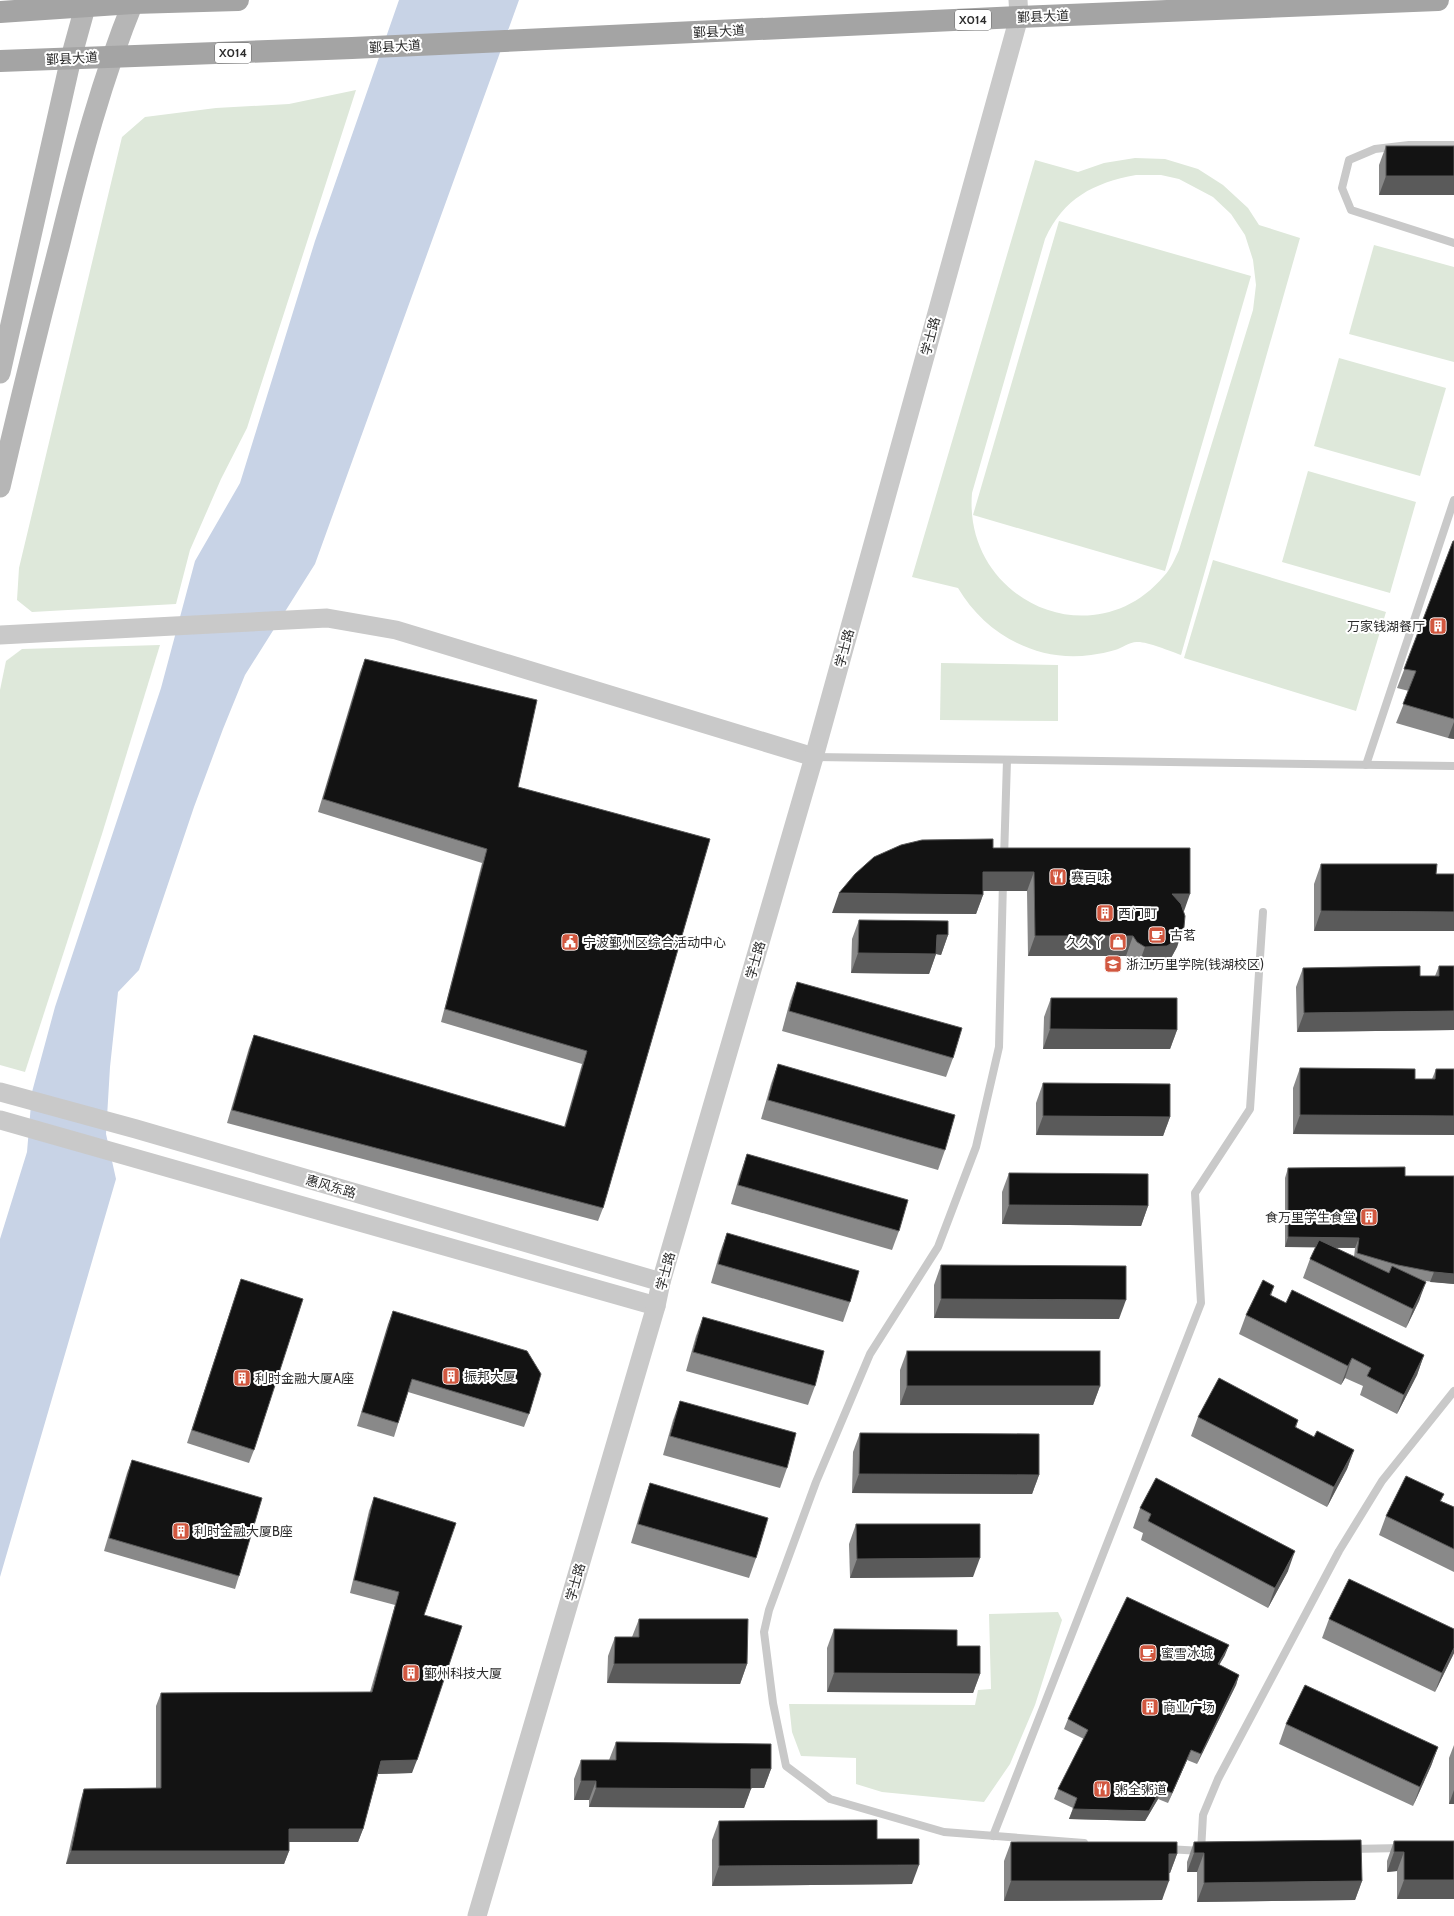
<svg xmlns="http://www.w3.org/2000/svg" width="1454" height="1916" viewBox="0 0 1454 1916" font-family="Cabin,'Noto Sans SC',sans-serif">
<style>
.green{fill:#dee8da;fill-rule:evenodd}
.water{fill:#c8d3e6}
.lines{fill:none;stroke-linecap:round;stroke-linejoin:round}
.service{stroke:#c9c9c9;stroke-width:8}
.tertiary{stroke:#c9c9c9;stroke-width:19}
.secondary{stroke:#b6b6b6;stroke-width:21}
.primary{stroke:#a4a4a4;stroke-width:22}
.wall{fill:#898989;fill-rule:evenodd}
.shaded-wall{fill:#5a5a5a}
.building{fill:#131313;stroke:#5a5a5a}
.labels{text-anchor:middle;stroke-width:4;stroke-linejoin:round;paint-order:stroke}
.shield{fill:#fff;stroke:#6b6b6b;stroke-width:1}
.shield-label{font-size:12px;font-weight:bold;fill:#2c2c2c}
.street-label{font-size:13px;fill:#2c2c2c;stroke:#fff}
.poi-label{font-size:13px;fill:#2c2c2c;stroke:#fff;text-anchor:start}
</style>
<rect width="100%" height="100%" fill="#fff"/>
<g class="green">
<polygon points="356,90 247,428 221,479 190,550 176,604 32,612 17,600 19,568 122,137 145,117 216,108 289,104"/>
<path d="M 1135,158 L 1165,159 L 1198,169 L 1223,185 L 1248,208 L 1259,225 L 1300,238 L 1181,655 C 1170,651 1148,642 1138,642 C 1131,641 1122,648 1115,650 C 1108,652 1099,654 1091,655 C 1037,663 985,634 958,588 L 912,577 L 1035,160 L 1078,172 L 1104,163 ZM 1136,175 L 1161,175 L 1179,179 L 1213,197 L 1231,214 L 1245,235 L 1253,260 L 1256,285 L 1253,310 L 1179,550 C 1175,558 1171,569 1164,576 C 1093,660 963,600 972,493 L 1045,239 C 1064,198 1093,183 1136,175 Z"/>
<polygon points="1059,221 1251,276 1165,571 973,515"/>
<polygon points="1374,245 1454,267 1454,362 1349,334"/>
<polygon points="1339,358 1446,388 1420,476 1314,446"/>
<polygon points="1308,471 1416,502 1390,593 1282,562"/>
<polygon points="1213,560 1386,612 1356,711 1184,658"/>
<polygon points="160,645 102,834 25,1072 0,1065 0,690 6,661 22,649"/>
<polygon points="941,663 1058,665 1058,721 940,720"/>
<polygon points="1058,1612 1062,1620 1035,1705 1010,1764 984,1802 882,1792 856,1784 856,1758 801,1756 792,1732 789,1704 975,1705 978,1690 991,1689 989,1614"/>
</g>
<polygon class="water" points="399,0 519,0 315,564 245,675 223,729 194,807 139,970 118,992 110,1067 106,1134 116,1179 0,1577 0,1239 27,1152 32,1092 55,1007 161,688 195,561 240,483 315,241"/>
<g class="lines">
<g class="service">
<polyline points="1454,145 1409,145 1375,149 1349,160 1342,188 1351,210 1454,243"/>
<polyline points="814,757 1454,766"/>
<polyline points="1366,765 1454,500"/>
<polyline points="1004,859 1007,760"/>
<polyline points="1003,881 999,1047 976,1147 938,1247 870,1354 816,1482 769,1610 764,1632 773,1703 786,1766 830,1799 944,1832 1084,1843"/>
<polyline points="993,1836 1201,1303 1195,1193 1250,1109 1263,912"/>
<polyline points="1167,1849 1202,1851"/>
<polyline points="1351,1849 1402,1848"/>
<polyline points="1201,1851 1203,1815 1218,1779 1339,1551 1382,1481 1454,1391"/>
</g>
<g class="tertiary">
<polyline points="0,635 327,618 396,630 814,757"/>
<polyline points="0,1092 136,1129 661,1282"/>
<polyline points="0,1120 656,1306"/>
<polyline points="477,1916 656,1306 661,1282 814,757 1019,17 1018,0"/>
</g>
<g class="secondary">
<polyline points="0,373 71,58 87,0"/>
<path d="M 0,487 C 19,405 39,324 60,243 C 80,161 102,78 134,0"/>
</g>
<g class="primary">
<polyline points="0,12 133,3 238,0"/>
<polyline points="0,61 352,48 1019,17 1438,0"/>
</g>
</g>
<g class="wall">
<polygon points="1386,146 1454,146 1454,195 1379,195 1379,165"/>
<polygon points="1454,541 1454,739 1448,738 1396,723 1409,691 1397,688"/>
<polygon points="365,659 518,787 710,839 603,1208 598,1221 227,1123 249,1048 254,1035 564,1127 582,1064 441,1022 482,863 318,812 360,672"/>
<polygon points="993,848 1184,912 1177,947 1171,958 1160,966 1138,966 1130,961 1126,956 1028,956 1027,891 983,891 983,895 976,914 832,913"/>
<polygon points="1321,864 1436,874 1454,874 1454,931 1314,931 1314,884"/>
<polygon points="859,920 948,935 941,955 936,954 929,974 851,973 852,939"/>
<polygon points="1439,966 1454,966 1454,1030 1297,1032 1296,987 1303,968 1420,976 1435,976"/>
<polygon points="797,982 953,1058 946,1077 782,1031 790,1001"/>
<polygon points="1051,998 1177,1030 1170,1049 1043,1049 1044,1017"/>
<polygon points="778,1064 945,1150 938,1170 761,1119 771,1084"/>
<polygon points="1300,1068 1415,1079 1432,1079 1436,1069 1454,1135 1293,1134 1293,1088"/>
<polygon points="1043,1083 1170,1117 1163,1136 1036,1135 1036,1103"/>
<polygon points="747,1154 899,1231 892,1250 731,1204 740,1174"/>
<path d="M 1288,1168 L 1405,1176 L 1454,1176 L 1454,1284 L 1425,1281 L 1419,1301 L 1406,1328 L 1303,1278 L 1310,1259 L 1316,1247 L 1285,1247 L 1285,1178 ZM 1335,1248 L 1355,1248 L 1354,1257 Z"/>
<polygon points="1009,1173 1148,1206 1141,1226 1002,1224 1002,1192"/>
<polygon points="727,1233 850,1302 843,1322 711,1283 720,1252"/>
<polygon points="941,1265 1119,1319 934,1318 934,1285"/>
<polygon points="241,1279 254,1450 249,1463 187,1443"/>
<polygon points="1274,1286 1271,1296 1286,1303 1424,1355 1417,1375 1397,1414 1360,1395 1363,1386 1345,1378 1341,1385 1239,1334 1246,1315"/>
<polygon points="393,1311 529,1414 524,1427 408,1392 394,1437 357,1426 388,1324"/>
<polygon points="703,1317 815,1386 808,1405 686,1371 696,1336"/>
<polygon points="907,1351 1100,1386 1093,1405 900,1405 900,1370"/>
<polygon points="680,1401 787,1468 780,1488 663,1455 673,1420"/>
<polygon points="1198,1417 1298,1420 1296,1428 1314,1437 1354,1450 1347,1469 1327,1507 1191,1436"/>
<polygon points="860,1433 1039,1475 1032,1494 852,1493 853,1452"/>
<polygon points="132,1460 239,1576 235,1589 104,1551 127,1473"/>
<polygon points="650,1483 756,1558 749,1578 631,1543 643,1503"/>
<polygon points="1444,1494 1441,1501 1454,1507 1454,1572 1379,1535 1386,1516"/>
<polygon points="374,1497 424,1615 412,1773 378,1774 363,1829 358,1842 289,1842 289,1851 284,1864 66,1864 80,1802 84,1789 156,1788 156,1706 161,1693 370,1692 395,1605 350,1593 369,1511"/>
<polygon points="1140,1508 1288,1571 1268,1608 1141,1540 1143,1533 1133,1528"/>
<polygon points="856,1524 973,1577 850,1578 849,1544"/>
<polygon points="639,1619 747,1664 740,1684 607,1683 608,1656 615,1637 632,1637"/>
<polygon points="1329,1619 1454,1653 1435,1692 1322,1638"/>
<polygon points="834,1629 957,1646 980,1674 973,1693 827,1692 827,1648"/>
<polygon points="1225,1655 1219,1665 1239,1675 1236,1685 1197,1764 1187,1760 1168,1803 1158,1799 1145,1821 1069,1819 1073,1808 1054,1799 1058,1789 1084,1739 1064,1729 1068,1719"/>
<polygon points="1286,1724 1438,1747 1431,1766 1413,1806 1279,1744"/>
<polygon points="616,1742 771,1769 764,1788 751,1788 744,1808 589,1807 589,1800 574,1800 574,1779 581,1760 609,1760"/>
<polygon points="1454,1745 1454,1804 1449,1804 1449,1758"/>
<polygon points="719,1821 877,1839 912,1884 712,1886 712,1840"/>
<polygon points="1394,1841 1454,1841 1397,1899 1397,1871 1387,1872 1387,1861"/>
<polygon points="1011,1842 1177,1854 1170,1873 1169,1873 1162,1900 1004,1901 1004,1861"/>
<polygon points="1194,1842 1362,1881 1355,1900 1197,1902 1197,1872 1187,1872 1187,1862"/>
</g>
<g class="shaded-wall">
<polygon points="1386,176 1454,176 1454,195 1379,195"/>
<polygon points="1454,722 1454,739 1448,738"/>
<polygon points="983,872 1034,872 1027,891 976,891"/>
<polygon points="839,893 983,895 976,914 832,913"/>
<polygon points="1172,894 1190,894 1183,914"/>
<polygon points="1321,911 1454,912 1454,931 1314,931"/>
<polygon points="1184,927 1177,947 1171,958 1160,966 1138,966 1145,947"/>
<polygon points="937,935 948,935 941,955 936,954 929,974 851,973 858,953"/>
<polygon points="1035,936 1133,936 1126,956 1028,956"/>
<polygon points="1454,1011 1454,1030 1297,1032 1304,1013"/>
<polygon points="1050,1029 1177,1030 1170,1049 1043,1049"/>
<polygon points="1300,1115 1454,1116 1454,1135 1293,1134"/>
<polygon points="1043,1116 1170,1117 1163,1136 1036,1135"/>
<polygon points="1009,1205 1148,1206 1141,1226 1002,1224"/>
<polygon points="1288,1237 1359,1238 1355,1248 1285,1247"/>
<polygon points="1434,1272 1454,1274 1454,1284 1430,1282"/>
<polygon points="1426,1282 1419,1301 1406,1328 1413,1309"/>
<polygon points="941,1299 1126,1300 1119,1319 934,1318"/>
<polygon points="1424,1355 1417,1375 1397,1414 1404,1395"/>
<polygon points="1352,1358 1345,1378 1341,1385 1348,1366"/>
<polygon points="907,1386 1100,1386 1093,1405 900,1405"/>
<polygon points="1354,1450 1347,1469 1327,1507 1334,1487"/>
<polygon points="859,1474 1039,1475 1032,1494 852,1493"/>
<polygon points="1295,1551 1288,1571 1268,1608 1275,1588"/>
<polygon points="980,1558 973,1577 850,1578 857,1559"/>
<polygon points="1229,1645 1225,1655 1214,1674 1218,1664"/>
<polygon points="1454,1648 1454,1653 1435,1692 1442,1673"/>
<polygon points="614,1664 747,1664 740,1684 607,1683"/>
<polygon points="834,1673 980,1674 973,1693 827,1692"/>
<polygon points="1239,1675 1236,1685 1197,1764 1201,1754"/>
<polygon points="1438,1747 1431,1766 1413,1806 1420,1787"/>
<polygon points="1191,1750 1187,1760 1168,1803 1172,1793"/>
<polygon points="417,1760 412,1773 377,1774 381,1761"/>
<polygon points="751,1769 771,1769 764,1788 744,1788"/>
<polygon points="581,1781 596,1781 589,1800 574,1800"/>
<polygon points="596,1788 751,1789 744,1808 589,1807"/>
<polygon points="1161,1789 1158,1799 1145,1821 1069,1819 1073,1809"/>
<polygon points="1454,1790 1454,1804 1449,1804"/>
<polygon points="289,1829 363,1829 358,1842 284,1842"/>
<polygon points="71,1851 289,1851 284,1864 66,1864"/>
<polygon points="1394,1852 1404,1852 1397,1871 1387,1872"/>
<polygon points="1194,1853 1204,1853 1197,1872 1187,1872"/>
<polygon points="1169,1854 1177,1854 1170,1873 1162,1873"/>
<polygon points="919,1865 912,1884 712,1886 719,1866"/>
<polygon points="1404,1880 1454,1880 1454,1899 1397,1899"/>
<polygon points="1011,1881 1169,1881 1162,1900 1004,1901"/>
<polygon points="1362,1881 1355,1900 1197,1902 1204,1883"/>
</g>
<g class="building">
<rect x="1386" y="146" width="68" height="30"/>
<polygon points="1453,541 1454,541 1454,719 1403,704 1416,671 1404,669"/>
<polygon points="365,659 537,700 518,787 710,839 603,1208 232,1110 254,1035 565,1127 587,1051 445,1009 487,849 323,799"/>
<polygon points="993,839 993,848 1190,848 1190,894 1172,894 1181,904 1185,916 1184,927 1178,939 1167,946 1145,947 1137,942 1133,936 1035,936 1034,872 983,872 983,895 839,893 855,874 874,857 901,845 922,840"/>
<polygon points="1321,864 1437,864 1436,874 1454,874 1454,912 1321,911"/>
<polygon points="859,920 948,921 948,935 937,935 936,954 858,953"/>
<polygon points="1420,966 1420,976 1439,976 1439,966 1454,966 1454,1011 1304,1013 1303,968"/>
<polygon points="797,982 962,1028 953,1058 789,1011"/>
<polygon points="1051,998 1177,998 1177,1030 1050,1029"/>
<polygon points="778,1064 955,1115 945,1150 768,1100"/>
<polygon points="1300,1068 1415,1069 1415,1079 1435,1079 1436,1069 1454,1069 1454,1116 1300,1115"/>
<polygon points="1043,1083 1170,1084 1170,1117 1043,1116"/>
<polygon points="747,1154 908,1200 899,1231 738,1185"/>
<polygon points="1405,1167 1405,1176 1454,1176 1454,1274 1434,1272 1398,1265 1357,1253 1359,1238 1288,1237 1288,1168"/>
<polygon points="1009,1173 1148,1174 1148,1206 1009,1205"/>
<polygon points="727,1233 859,1271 850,1302 718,1264"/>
<polygon points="1319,1240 1389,1273 1392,1266 1426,1282 1413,1309 1310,1259"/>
<polygon points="941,1265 1126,1266 1126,1300 941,1299"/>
<polygon points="241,1279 303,1299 254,1450 192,1430"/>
<polygon points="1263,1280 1274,1286 1270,1295 1286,1303 1292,1290 1424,1355 1404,1395 1367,1376 1371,1368 1352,1358 1348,1366 1246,1315"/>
<polygon points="393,1311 527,1351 541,1374 529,1414 412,1379 398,1423 362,1412"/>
<polygon points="703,1317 824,1351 815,1386 693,1352"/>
<rect x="907" y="1351" width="193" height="35"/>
<polygon points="1219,1378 1298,1420 1295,1427 1314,1437 1317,1431 1354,1450 1334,1487 1198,1417"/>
<polygon points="680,1401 796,1433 787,1468 670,1436"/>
<polygon points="860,1433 1039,1434 1039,1475 859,1474"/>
<polygon points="132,1460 262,1498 239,1576 109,1538"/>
<polygon points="1406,1476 1444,1494 1440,1501 1454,1507 1454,1549 1386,1516"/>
<polygon points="1156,1478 1295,1551 1275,1588 1148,1521 1151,1514 1140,1508"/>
<polygon points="650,1483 768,1518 756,1558 638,1524"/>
<polygon points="374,1497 456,1523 424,1615 462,1626 417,1760 381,1761 363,1829 289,1829 289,1851 71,1851 84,1789 161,1788 161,1693 372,1692 399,1592 354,1580"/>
<polygon points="856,1524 980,1524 980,1558 857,1559"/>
<polygon points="1349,1579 1454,1629 1454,1648 1442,1673 1329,1619"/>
<polygon points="1127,1597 1229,1645 1218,1664 1239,1675 1201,1754 1191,1750 1172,1793 1161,1789 1149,1811 1073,1809 1077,1798 1058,1789 1088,1730 1068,1719"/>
<polygon points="639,1619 748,1619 747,1664 614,1664 615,1637 639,1637"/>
<polygon points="834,1629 957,1630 957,1646 980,1646 980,1674 834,1673"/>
<polygon points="1305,1685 1438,1747 1420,1787 1286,1724"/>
<polygon points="616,1742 771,1744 771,1769 751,1769 751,1789 596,1788 596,1781 581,1781 581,1760 616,1760"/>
<polygon points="877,1820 877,1839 919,1839 919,1865 719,1866 719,1821"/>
<polygon points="1361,1840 1362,1881 1204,1883 1204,1853 1194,1853 1194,1842"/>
<polygon points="1394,1841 1454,1841 1454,1880 1404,1880 1404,1852 1394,1852"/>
<polygon points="1011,1842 1177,1842 1177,1854 1169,1854 1169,1881 1011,1881"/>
</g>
<defs>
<symbol id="building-square" viewBox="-11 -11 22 22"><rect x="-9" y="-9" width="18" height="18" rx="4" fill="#d1573f" stroke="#fff"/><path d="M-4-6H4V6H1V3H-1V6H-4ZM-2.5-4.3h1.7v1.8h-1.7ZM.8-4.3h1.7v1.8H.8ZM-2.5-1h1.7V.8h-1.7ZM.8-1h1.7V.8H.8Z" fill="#fff"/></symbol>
<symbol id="restaurant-square" viewBox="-11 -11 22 22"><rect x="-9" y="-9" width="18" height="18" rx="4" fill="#d1573f" stroke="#fff"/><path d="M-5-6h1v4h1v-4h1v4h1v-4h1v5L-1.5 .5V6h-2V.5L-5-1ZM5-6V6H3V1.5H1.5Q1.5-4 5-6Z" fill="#fff"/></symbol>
<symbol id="cafe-square" viewBox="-11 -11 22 22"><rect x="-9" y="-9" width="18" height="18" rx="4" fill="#d1573f" stroke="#fff"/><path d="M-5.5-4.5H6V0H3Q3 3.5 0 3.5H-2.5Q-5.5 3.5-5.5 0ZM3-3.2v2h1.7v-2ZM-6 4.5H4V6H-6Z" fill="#fff"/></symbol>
<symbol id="civic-square" viewBox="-11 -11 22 22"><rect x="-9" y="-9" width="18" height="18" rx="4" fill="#d1573f" stroke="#fff"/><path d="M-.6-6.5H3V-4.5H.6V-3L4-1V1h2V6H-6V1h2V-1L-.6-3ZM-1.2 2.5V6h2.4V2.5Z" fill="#fff"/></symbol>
<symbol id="shop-square" viewBox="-11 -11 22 22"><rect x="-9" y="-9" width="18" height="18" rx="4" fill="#d1573f" stroke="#fff"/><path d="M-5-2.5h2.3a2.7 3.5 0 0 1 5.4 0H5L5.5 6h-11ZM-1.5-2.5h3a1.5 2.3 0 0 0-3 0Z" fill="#fff"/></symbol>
<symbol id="university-square" viewBox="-11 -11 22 22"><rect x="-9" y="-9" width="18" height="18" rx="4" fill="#d1573f" stroke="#fff"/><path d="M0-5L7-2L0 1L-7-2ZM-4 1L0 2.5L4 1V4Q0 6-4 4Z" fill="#fff"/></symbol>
</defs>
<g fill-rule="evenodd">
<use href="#building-square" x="1428" y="616" width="20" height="20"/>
<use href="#restaurant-square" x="1048" y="867" width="20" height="20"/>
<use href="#building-square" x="1095" y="903" width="20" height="20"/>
<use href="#cafe-square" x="1147" y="925" width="20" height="20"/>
<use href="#civic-square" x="560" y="932" width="20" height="20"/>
<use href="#shop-square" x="1108" y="932" width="20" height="20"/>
<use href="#university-square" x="1103" y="954" width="20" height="20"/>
<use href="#building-square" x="1359" y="1207" width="20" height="20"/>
<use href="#building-square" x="441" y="1366" width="20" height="20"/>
<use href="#building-square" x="232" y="1368" width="20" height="20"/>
<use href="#building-square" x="171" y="1521" width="20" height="20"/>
<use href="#cafe-square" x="1138" y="1643" width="20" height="20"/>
<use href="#building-square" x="401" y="1663" width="20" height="20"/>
<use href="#building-square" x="1140" y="1697" width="20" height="20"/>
<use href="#restaurant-square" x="1092" y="1779" width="20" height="20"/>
</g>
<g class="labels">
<g class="shield">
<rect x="955" y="10" width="36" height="20" rx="3"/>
<rect x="215" y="43" width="36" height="20" rx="3"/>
</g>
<g class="shield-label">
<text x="973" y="24">X014</text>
<text x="233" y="57">X014</text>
</g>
<g class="street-label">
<text transform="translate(1043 16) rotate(-2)" y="5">鄞县大道</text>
<text transform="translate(719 31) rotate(-3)" y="5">鄞县大道</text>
<text transform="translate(395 46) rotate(-3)" y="5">鄞县大道</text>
<text transform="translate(72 58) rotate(-3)" y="5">鄞县大道</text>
<text transform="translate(930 336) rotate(-75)" y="5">学士路</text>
<text transform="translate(844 648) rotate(-75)" y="5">学士路</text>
<text transform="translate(755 960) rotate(-74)" y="5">学士路</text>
<text transform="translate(331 1186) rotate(16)" y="5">惠风东路</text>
<text transform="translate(665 1271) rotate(-75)" y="5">学士路</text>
<text transform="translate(575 1582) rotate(-74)" y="5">学士路</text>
</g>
<g class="poi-label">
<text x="1425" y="631" text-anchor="end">万家钱湖餐厅</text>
<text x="1071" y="882">赛百味</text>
<text x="1118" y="918">西门町</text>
<text x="1170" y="940">古茗</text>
<text x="583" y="947">宁波鄞州区综合活动中心</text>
<text x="1105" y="947" text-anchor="end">久久丫</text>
<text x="1126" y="969">浙江万里学院(钱湖校区)</text>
<text x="1356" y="1222" text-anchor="end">食万里学生食堂</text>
<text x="464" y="1381">振邦大厦</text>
<text x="255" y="1383">利时金融大厦A座</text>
<text x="194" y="1536">利时金融大厦B座</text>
<text x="1161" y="1658">蜜雪冰城</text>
<text x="424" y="1678">鄞州科技大厦</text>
<text x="1163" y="1712">商业广场</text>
<text x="1115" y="1794">粥全粥道</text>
</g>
</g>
</svg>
